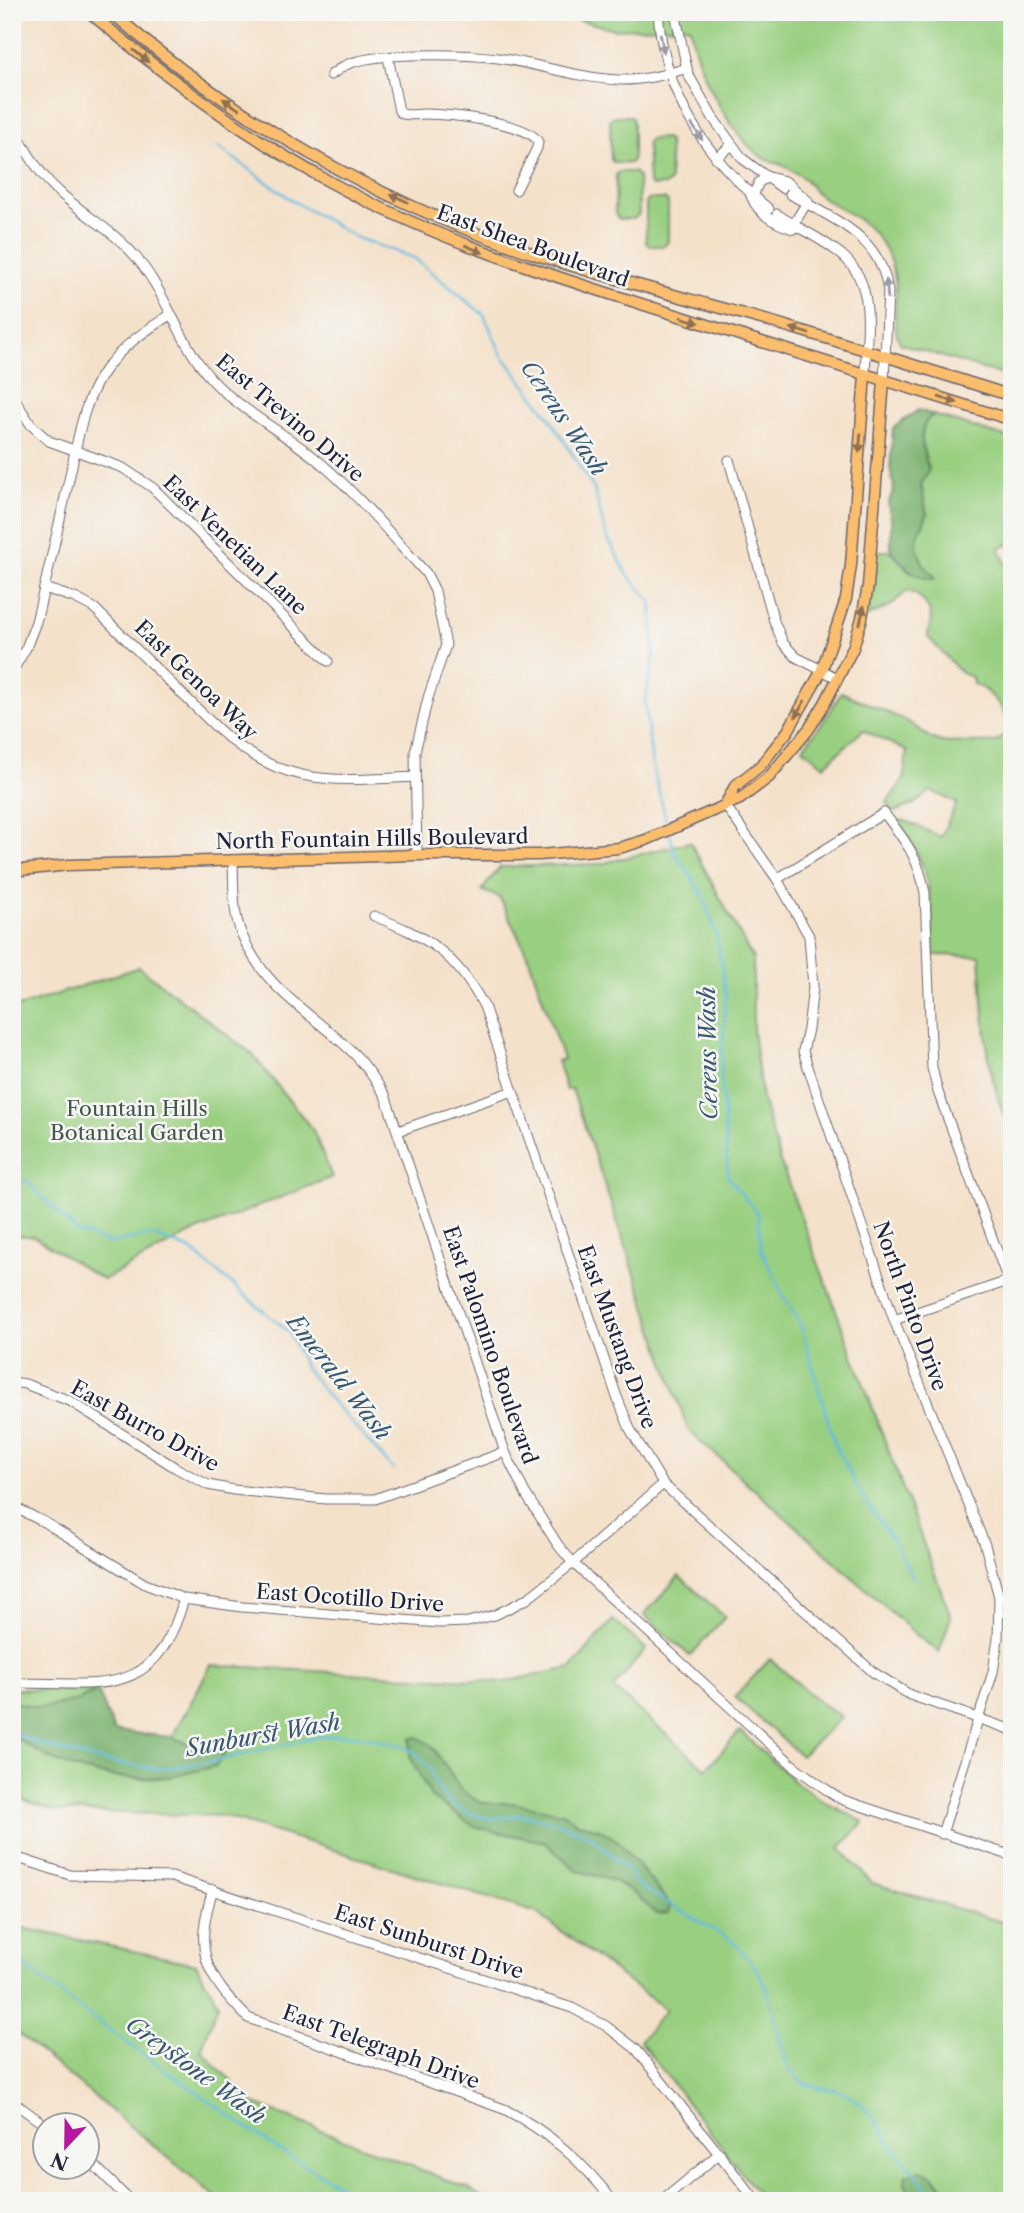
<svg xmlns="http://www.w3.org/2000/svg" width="1024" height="2213" viewBox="0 0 1024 2213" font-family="'Libre Caslon Text',serif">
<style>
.green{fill:#99cf80;stroke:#5e785e;stroke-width:2}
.forest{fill:#7ab26e;stroke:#4e6a54;stroke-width:2}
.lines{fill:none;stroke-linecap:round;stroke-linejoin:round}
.stream{stroke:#61bcdf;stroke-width:2.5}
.minor-casing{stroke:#6c656d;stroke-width:11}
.major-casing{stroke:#6c656d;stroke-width:13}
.minor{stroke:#fff;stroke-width:9}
.major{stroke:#fbbe6e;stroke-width:10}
.oneway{fill:#9c9ca7}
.oneway2{fill:#8e7054}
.labels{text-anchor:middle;stroke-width:5;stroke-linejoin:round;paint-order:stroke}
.street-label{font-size:21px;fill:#22223b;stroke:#f6f6f2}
.park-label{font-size:21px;fill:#465650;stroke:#f6f6f2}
.water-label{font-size:23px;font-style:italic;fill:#385874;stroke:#f6f6f2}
</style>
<rect width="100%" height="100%" fill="#f6f6f2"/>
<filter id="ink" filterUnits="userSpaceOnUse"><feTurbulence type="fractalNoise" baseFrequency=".0143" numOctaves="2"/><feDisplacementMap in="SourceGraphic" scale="14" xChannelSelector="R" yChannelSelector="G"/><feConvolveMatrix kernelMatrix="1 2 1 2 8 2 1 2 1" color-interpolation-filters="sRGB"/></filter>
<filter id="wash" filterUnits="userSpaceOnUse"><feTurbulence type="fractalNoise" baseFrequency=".00686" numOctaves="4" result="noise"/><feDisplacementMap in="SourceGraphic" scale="28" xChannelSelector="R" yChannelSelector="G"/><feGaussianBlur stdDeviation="1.57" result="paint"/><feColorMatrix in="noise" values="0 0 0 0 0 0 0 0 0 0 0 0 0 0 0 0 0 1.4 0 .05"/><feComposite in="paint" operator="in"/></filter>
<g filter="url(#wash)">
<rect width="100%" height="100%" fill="#f4e1ca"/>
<g class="green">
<path d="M 548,12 L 1012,12 L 1012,378 L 901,344 C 891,327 897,310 896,292 C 896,273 889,252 877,237 C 862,216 836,209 817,193 C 812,190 811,185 807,181 C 801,176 791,170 784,166 C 776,162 768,162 760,156 C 726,129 696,68 690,26 L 614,29 Z"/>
<polygon points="614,116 630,116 633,120 633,158 630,163 615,163 611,160 610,120"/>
<polygon points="665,138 669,142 670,181 666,185 652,186 649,183 647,142 650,139"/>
<polygon points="619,172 634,172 638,176 639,214 634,219 619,219 615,214 616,175"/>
<polygon points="650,199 664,199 668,202 668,242 664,246 650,246 646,242 646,203"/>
<path d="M 933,415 L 1012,439 L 1012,543 L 999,548 L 1012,578 L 1012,1136 C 985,1078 984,1018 980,956 L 933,955 C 932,904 932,866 898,824 L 903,820 L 941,837 L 957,803 L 931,791 L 914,804 L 894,812 L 887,802 L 904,779 L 907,751 L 863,730 L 824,766 L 803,748 L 828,715 L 841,692 C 864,702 887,712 910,723 C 920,729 929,740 942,742 C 949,743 991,743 995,742 C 1024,727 994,691 973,684 L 972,677 L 961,673 L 928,637 C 927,631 931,627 931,621 C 931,607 920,593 907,591 L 890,606 L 868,616 L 876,551 L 891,551 L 909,571 L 934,576 L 924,566 L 917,549 L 917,538 L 927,515 L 921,485 L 929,469 C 923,452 915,426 933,415 Z"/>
<polygon points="690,842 753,959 753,1031 762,1099 780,1161 951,1617 939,1652 919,1637 688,1430 572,1089 566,1090 557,1061 563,1059 529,959 500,898 482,890 500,867 600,864"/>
<polygon points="139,967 252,1054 313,1130 332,1177 189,1234 103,1280 33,1236 12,1236 12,1009"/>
<polygon points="679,1576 725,1617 690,1656 644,1615"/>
<path d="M 613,1620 L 646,1649 L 613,1688 L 706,1769 L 740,1731 L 794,1781 L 828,1804 L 864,1822 L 840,1848 L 872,1883 L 1012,1925 L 1012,2201 L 955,2201 L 933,2176 L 905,2184 L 914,2201 L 763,2201 L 640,2041 L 666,2010 L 537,1913 L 224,1816 L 55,1811 L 12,1796 L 12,1734 C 53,1768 113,1784 167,1777 C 184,1775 210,1758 227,1751 L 195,1747 L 172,1737 L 211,1665 L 504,1682 L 571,1668 Z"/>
<polygon points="770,1659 819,1702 842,1717 801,1756 735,1697"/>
<polygon points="12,1690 19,1689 98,1691 76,1701 42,1708 12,1702"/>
<polygon points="12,1926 196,1964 218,2004 201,2050 252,2103 467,2188 489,2201 221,2201 12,2029"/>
</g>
<g class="forest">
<path d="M 918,410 L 933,415 C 915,426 923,452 929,469 L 921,485 L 927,515 L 917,538 L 917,549 L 924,566 L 934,576 L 934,579 C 914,580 903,563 891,551 L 891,518 L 888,504 L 894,488 L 890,468 L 893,428 Z"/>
<path d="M 98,1691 L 114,1731 L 172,1737 L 195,1747 L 227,1751 L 216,1766 C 200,1770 183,1775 167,1777 C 113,1782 55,1770 12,1734 L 12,1702 L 42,1708 L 76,1701 Z"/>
<polygon points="418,1737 431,1745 462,1791 482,1803 512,1803 563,1813 578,1823 599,1829 618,1841 670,1904 669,1913 657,1914 632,1892 614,1881 578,1871 544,1842 475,1827 432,1798 410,1757 411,1738"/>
<polygon points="921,2170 933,2176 955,2201 914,2201 905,2184 906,2175"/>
</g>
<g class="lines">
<g class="stream">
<polyline points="218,147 295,202 357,238 414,258 484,315 502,355 548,415 594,489 606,535 627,574 651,601 654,656 645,702 652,765 668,827"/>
<polyline points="12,495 16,497"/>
<polyline points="670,833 674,851 703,895 717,936 726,997 721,1070 728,1177 758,1214 761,1249 781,1291 801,1326 835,1445 862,1496 892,1539 914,1579"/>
<polyline points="12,1176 26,1180 77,1232 109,1243 151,1235 191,1250 290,1333 304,1366 330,1399 393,1469"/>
<polyline points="12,1733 49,1747 102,1761 159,1769 216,1761 322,1736 357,1735 401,1745 417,1754 431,1770 435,1784 448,1801 467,1813 490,1819 521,1815 548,1820 590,1836 626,1868 639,1886 733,1941 756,1968 766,1986 788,2068 800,2081 814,2087 838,2090 858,2101 874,2118 895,2150 939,2201"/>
<polyline points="12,1956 91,2017 280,2151 367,2201"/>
</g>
</g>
</g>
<g filter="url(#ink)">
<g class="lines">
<defs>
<g id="minor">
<path d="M 658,12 C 664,96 705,157 769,209"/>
<polyline points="675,12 688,74 713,118 743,159 782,188"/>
<path d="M 388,57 L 399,111 L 403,114 C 410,116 417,114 424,114 C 446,114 529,122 538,142 L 537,148 L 516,190"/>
<path d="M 331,75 C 335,72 339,69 344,66 C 372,51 465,54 498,58 C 538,64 578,78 619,80 C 642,81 665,75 687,68"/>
<path d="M 12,127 C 25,148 37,171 55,188 C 80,213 112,229 135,256 C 169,295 180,349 218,386 C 247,414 284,433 316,459 C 356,492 390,534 426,573 L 435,591 L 446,645 L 428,698 L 415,752 L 417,855"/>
<polyline points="716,158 732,145"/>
<polyline points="765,176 785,181 808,201"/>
<path d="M 790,194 C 833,220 881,235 888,291 L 884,381"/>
<path d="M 751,196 C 759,215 774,223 793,229"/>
<polyline points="753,196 759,182 767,178"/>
<path d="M 777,214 C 797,228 819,237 838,252 C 878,281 866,332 865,375"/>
<polyline points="793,225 806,204"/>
<polyline points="12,395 31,425 49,441 123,468 153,488 328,661"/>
<polyline points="729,460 774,621 783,643 796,657 837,678"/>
<path d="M 44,588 L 75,598 L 94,608 L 217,728 C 282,788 333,781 415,777"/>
<path d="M 12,672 L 26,648 L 36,622 C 48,573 59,524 70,475 C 78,439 83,401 105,370 C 123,345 145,331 170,315"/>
<polyline points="725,805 777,879 809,936 813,987 808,1029 803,1051 808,1067 894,1320 985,1545 999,1597 998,1639 993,1672 942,1834"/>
<path d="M 233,860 C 234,885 232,912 242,935 C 265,989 308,1011 348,1048 C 363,1061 374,1078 385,1095 L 505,1452 L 525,1493 L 558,1545 L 573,1563 L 795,1767 L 827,1790 L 843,1800 L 1012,1856"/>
<path d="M 777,879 L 884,813 C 905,840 919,858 925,893 L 932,1068 L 938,1092 L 1012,1291"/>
<path d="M 374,916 C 429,938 454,952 484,1006 L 617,1397 L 630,1429 L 663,1484 L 873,1672 L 910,1695 L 1012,1730"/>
<polyline points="398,1131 513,1091"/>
<polyline points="894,1320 1008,1281"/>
<polyline points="12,1382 25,1384 70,1401 176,1468 208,1485 234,1490 326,1499 375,1499 505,1452"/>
<polyline points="12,1506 44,1522 145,1584 184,1599 242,1607 439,1623 468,1622 495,1615 527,1599 573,1563 663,1484"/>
<path d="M 12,1683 C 98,1682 155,1703 184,1599"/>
<polyline points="12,1856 70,1875 172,1877 572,2008 606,2026 636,2049 756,2201"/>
<path d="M 213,1889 C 194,1951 203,1973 248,2018 L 504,2109 C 549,2132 582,2161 613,2201"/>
<polyline points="12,2101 46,2126"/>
<polyline points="88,2159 130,2201"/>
<polyline points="662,2201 720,2153"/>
</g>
<g id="major">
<path d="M 89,12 C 165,76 243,135 330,182 C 434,239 541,272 654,308 C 773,346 892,382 1012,420"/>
<path d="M 111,12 C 232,118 378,202 531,253 C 616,281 703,302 789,327 C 864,349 938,373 1012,396"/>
<polyline points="725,805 735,786 760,766 788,731 821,672 836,629 846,599 851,565 865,375"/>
<polyline points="12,871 69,865 417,855 539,855 619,848 646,840 740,799 769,777 809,729 825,703 853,648 862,618 868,586 884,381"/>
</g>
</defs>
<use href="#minor" class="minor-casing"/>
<use href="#major" class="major-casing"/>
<use href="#minor" class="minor"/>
<use href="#major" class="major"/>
</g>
<defs><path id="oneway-solid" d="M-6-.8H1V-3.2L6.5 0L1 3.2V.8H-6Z" transform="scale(1.75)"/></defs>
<g class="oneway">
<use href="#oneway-solid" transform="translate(662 43) rotate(79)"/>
<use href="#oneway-solid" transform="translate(697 132) rotate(57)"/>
<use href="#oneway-solid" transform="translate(887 289) rotate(-95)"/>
</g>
<g class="oneway2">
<use href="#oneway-solid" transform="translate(141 56) rotate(39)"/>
<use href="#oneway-solid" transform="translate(231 104) rotate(-146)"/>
<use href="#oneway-solid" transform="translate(399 198) rotate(-155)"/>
<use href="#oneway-solid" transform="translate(474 249) rotate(23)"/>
<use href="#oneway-solid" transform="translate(690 320) rotate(18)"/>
<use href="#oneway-solid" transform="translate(800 331) rotate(-162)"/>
<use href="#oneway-solid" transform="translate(948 400) rotate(17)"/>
<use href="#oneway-solid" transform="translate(860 443) rotate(95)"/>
<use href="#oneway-solid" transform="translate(862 615) rotate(-77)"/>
<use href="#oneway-solid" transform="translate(800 709) rotate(119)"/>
</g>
</g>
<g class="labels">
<g class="street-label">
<text transform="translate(533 246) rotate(20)" y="7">East Shea Boulevard</text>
<text transform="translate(290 418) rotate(40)" y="7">East Trevino Drive</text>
<text transform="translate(235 545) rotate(44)" y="7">East Venetian Lane</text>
<text transform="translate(196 680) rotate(44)" y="7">East Genoa Way</text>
<text transform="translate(372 839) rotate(-1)" y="7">North Fountain Hills Boulevard</text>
<text transform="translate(910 1306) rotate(70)" y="7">North Pinto Drive</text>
<text transform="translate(617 1337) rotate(70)" y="7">East Mustang Drive</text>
<text transform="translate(490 1345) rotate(71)" y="7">East Palomino Boulevard</text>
<text transform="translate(145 1426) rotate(29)" y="7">East Burro Drive</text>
<text transform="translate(350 1598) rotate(4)" y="7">East Ocotillo Drive</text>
<text transform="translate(429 1942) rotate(18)" y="7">East Sunburst Drive</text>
<text transform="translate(381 2047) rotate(20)" y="7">East Telegraph Drive</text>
</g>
<g class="park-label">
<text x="137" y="1116">Fountain Hills<tspan x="137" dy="24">Botanical Garden</tspan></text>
</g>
<g class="water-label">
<text transform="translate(564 418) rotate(56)" y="8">Cereus Wash</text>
<text transform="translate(708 1053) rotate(-91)" y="8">Cereus Wash</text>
<text transform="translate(339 1377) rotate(52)" y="8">Emerald Wash</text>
<text transform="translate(263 1735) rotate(-10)" y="8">Sunburst Wash</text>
<text transform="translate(196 2070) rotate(36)" y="8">Greystone Wash</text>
</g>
</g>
<rect width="1024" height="2213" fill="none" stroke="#f6f6f2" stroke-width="42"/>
<g transform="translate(66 2146) rotate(202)"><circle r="33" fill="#f6f6f2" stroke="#a1a1a9" stroke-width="2"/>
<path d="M0-5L12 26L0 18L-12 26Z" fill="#b5179e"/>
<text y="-10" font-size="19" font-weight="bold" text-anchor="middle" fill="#22223b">N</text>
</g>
</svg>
